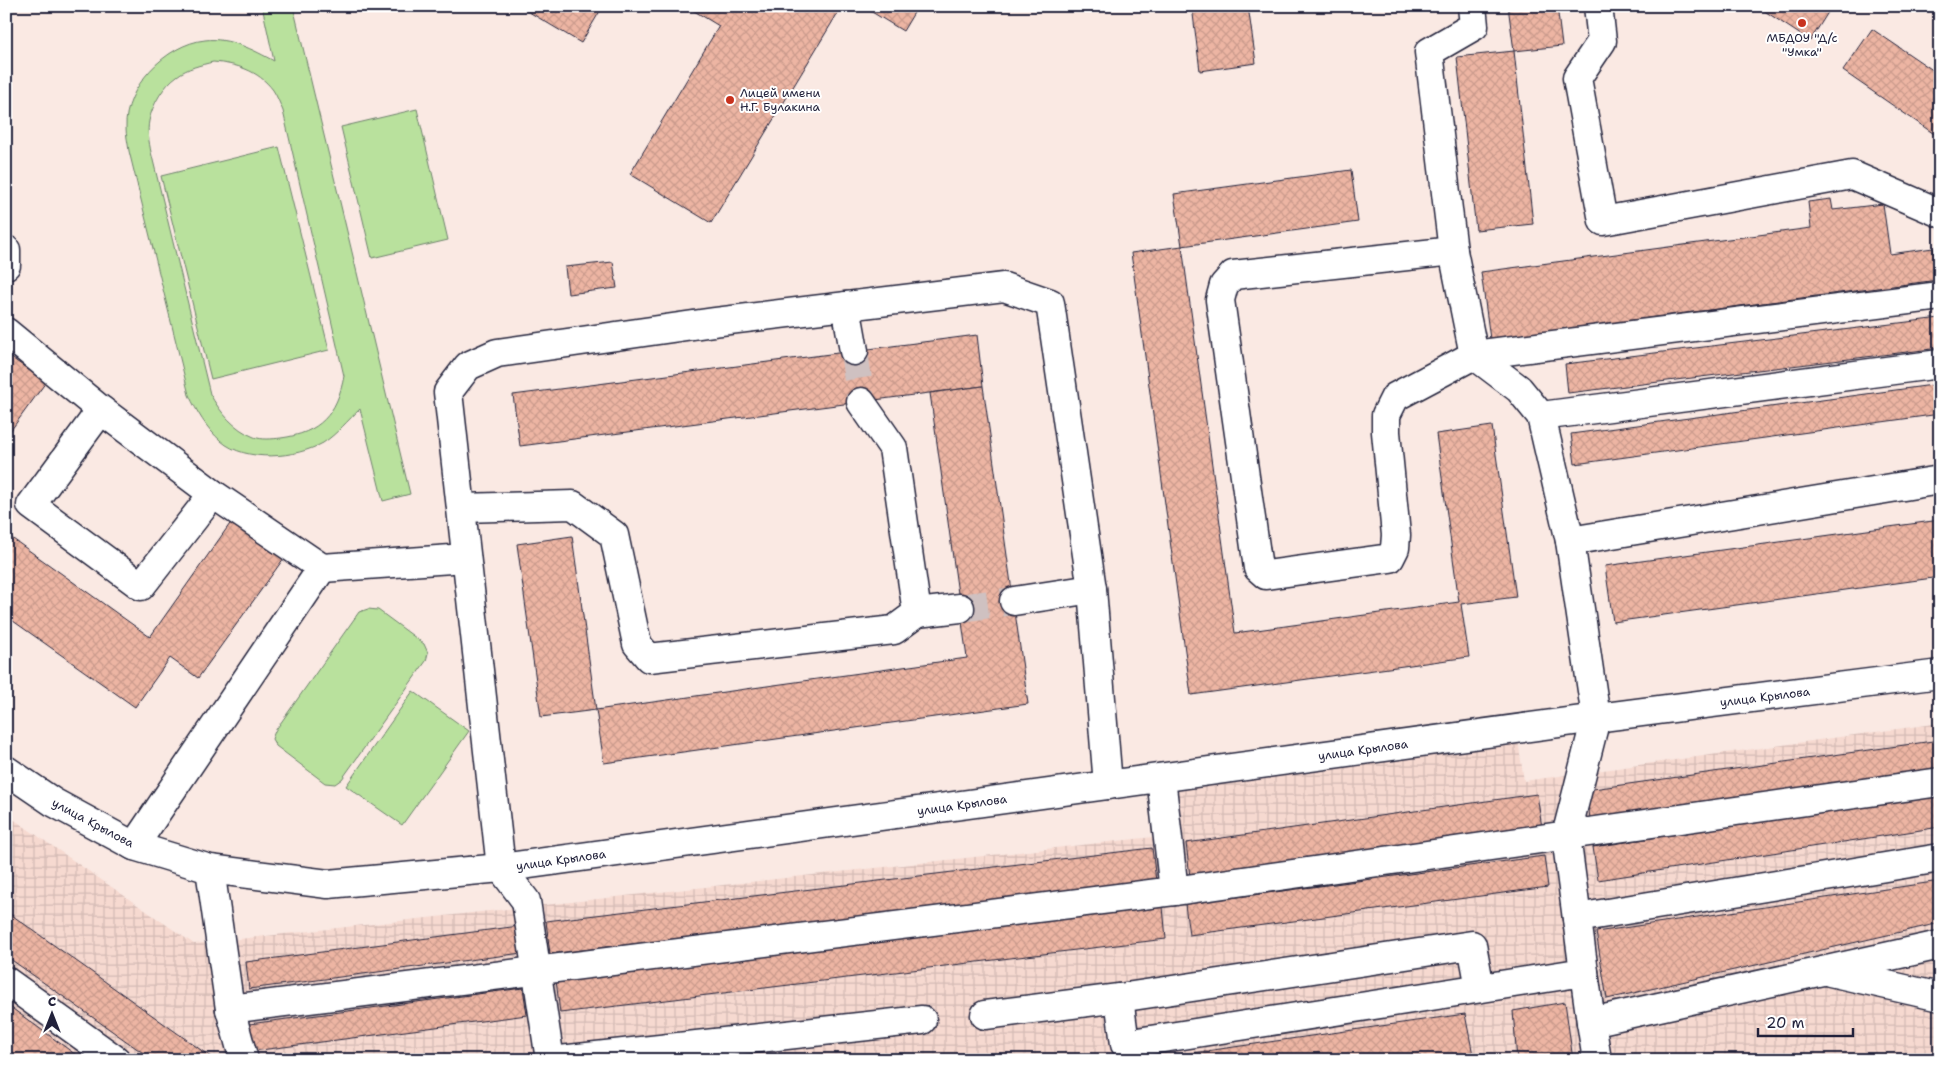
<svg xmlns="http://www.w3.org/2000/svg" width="1946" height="1066" viewBox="0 0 1946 1066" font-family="'Shantell Sans',sans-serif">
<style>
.industrial{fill:url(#industrial-grid)}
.green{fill:#b9e19d;stroke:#6e826c;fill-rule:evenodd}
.building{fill:url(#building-cross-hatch);stroke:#22223b}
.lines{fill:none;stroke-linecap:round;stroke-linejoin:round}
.minor-tunnel{stroke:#cfc1c1;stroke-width:28;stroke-dasharray:28 14;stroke-linecap:butt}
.minor-casing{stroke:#22223b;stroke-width:31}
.minor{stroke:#fff;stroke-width:28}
.poi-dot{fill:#c8321e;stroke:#fff;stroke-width:2}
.labels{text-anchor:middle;stroke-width:4;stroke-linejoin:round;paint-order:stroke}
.poi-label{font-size:12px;fill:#22223b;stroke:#fff}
.street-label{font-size:12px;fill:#22223b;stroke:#fff}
</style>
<defs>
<pattern id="industrial-grid" width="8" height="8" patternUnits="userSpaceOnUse" patternTransform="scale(1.25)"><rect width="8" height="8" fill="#f6d9d0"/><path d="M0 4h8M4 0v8" fill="none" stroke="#d3bab4"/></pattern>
<pattern id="building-cross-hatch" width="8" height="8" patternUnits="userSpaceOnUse" patternTransform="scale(1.25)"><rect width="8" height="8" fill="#edb5a3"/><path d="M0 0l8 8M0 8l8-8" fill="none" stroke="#cb9b8d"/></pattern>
</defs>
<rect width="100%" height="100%" fill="#fae9e3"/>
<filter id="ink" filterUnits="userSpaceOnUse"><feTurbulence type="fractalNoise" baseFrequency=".02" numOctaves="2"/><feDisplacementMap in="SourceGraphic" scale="10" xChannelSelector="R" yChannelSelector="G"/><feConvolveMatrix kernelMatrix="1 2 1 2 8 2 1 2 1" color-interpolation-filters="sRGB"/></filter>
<g filter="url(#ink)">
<polygon class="industrial" points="1940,723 1940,1060 6,1060 6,814 194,944 1162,836 1156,790 1518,740 1524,781"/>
<g class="green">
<path d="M 262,6 L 293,6 L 410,494 L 383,501 L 360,409 C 348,420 337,434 323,443 C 296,458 246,463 221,441 C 206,428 197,412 189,395 L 129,151 C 128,143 126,135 126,128 C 124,88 166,44 205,40 C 229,37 254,50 274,61 ZM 213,62 C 236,64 258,70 273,90 C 277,96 280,104 283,111 L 344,376 C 337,414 320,433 281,438 C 272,439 262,440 254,437 C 234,429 220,412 210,394 L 151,152 C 149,142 147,131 149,121 C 152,105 164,85 177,76 C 187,68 201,65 213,62 Z"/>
<polygon points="417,109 448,240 372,258 341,127"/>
<polygon points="279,147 329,350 211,379 161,176"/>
<polygon points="368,609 378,610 424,644 428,653 426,661 342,779 335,784 325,783 276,746 272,739 275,731 359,612"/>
<polygon points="413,691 469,731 402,825 346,786"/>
</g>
<g class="building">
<polygon points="519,6 603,6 581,43"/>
<polygon points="686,6 842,6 711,223 630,174 719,26"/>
<polygon points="862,6 918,6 903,31"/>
<polygon points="1192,6 1248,6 1256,63 1200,71"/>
<polygon points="1508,6 1557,6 1562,46 1514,51"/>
<polygon points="1757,6 1832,6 1810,41"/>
<polygon points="1872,29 1940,75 1940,138 1843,71"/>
<polygon points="1514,51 1533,224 1476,230 1457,57"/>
<polygon points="1351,170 1358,222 1182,246 1235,633 1459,602 1436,434 1492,426 1516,597 1461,604 1469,657 1191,695 1131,253 1182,246 1174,194"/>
<polygon points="1831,199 1833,210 1883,204 1890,254 1933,248 1938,280 1490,339 1481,272 1811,228 1808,202"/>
<polygon points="613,262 617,288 568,294 565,267"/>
<polygon points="1940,318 1940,348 1568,393 1565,364"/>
<polygon points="977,335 983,386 520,446 513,395"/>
<polygon points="6,354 46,382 6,437"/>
<polygon points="1940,384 1940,414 1575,464 1571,434"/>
<polygon points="983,386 1028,704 604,763 596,710 967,658 930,393"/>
<polygon points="1940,520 1940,577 1613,622 1605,566"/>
<polygon points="232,521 284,558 198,678 170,658 135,707 6,616 6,534 150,637"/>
<polygon points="572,536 596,710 541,717 517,544"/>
<polygon points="1940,740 1940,768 1590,818 1586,790"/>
<polygon points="1537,794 1542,828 1190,877 1186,843"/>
<polygon points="1940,794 1940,827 1598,880 1593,847"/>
<polygon points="1152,848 1156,881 550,954 546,921"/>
<polygon points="1544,856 1548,887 1189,935 1185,904"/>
<polygon points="1940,881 1940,923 1607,999 1596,932"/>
<polygon points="1163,907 1166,939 560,1013 556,980"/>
<polygon points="6,911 215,1060 153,1060 6,956"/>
<polygon points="519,926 522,953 249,989 246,962"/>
<polygon points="523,988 527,1015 253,1051 249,1024"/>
<polygon points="1565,1002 1573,1060 1517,1060 1513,1011"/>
<polygon points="6,1004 83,1060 6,1060"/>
<polygon points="1465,1014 1474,1060 1421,1060 1420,1055 1391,1060 1143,1060"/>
<polygon points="967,1055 968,1060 888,1060"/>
</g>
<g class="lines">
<g class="minor-tunnel">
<polyline points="854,351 861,402"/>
<polyline points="960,608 1014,601"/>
</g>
<defs>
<g id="minor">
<polyline points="1472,6 1474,26 1429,52 1453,251 1474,355 1519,389 1541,416 1570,541 1596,718 1566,836 1584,972 1125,1044 1119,998 1472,945 1480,988"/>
<polyline points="1598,6 1602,41 1577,78 1603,221 1852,175 1940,213"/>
<polyline points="6,250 6,265"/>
<polyline points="1453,251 1233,275 1224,285 1220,300 1258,568 1266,575 1390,558 1395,548 1396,535 1386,432 1386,415 1395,397 1474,355 1940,296"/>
<polyline points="846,306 854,351"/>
<polyline points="6,332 101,410 213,494 322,568 134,846"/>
<polyline points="101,410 31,505 141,586 213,494"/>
<polyline points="1541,416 1940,364"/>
<polyline points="462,508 573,505 614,535 637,644 649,658 894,630 917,613 893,448 861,402"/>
<polyline points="1570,541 1940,480"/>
<polyline points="322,568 466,558"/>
<polyline points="1014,601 1092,589"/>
<polyline points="917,613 960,608"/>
<polyline points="6,770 53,802 134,846 210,869 328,884 501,868 1596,718 1940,674"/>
<polyline points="1161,778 1174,891"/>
<polyline points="210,869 230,1009 1174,891 1940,782"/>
<polyline points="1577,918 1940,858"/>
<polyline points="1584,972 1591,1022 1940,945"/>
<polyline points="1830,972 1940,997"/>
<polyline points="6,981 116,1060"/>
<polyline points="230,1009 244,1060"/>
<polyline points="985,1015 1119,998"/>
<polyline points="1591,1022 1597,1060"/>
<polyline points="550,1060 526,901 501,868 448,392 468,366 497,353 714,322 1004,287 1050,303 1092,589 1108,785"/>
<polyline points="560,1060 922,1020"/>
</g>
</defs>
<use href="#minor" class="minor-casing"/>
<use href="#minor" class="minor"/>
</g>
</g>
<g class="poi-dot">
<circle cx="1802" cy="23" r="5"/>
<circle cx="730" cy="100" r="5"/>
</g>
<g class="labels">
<g class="poi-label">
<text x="1802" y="42">МБДОУ "Д/с<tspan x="1802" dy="14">"Умка"</tspan></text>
<text x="740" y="97" text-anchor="start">Лицей имени<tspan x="740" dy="14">Н.Г. Булакина</tspan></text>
</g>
<g class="street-label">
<text transform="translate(1765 697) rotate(-7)" y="4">улица Крылова</text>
<text transform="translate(1363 750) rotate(-8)" y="4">улица Крылова</text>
<text transform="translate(962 805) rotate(-8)" y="4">улица Крылова</text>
<text transform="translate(93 823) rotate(28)" y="4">улица Крылова</text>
<text transform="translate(561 860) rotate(-8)" y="4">улица Крылова</text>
</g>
</g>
<rect width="1946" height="1066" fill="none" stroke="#fff" stroke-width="25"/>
<rect x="12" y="12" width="1921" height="1041" fill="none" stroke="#22223b" stroke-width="2" filter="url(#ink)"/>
<g transform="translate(52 1014)" stroke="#ffffff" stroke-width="4" paint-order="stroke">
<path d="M0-4L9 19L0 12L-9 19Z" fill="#22223b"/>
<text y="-8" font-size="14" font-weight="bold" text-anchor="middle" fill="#22223b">С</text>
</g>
<path d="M1758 1028v8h95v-8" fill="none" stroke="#22223b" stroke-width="2.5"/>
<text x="1766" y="1028" font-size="15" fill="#22223b" stroke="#ffffff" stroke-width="4" paint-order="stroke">20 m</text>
</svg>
